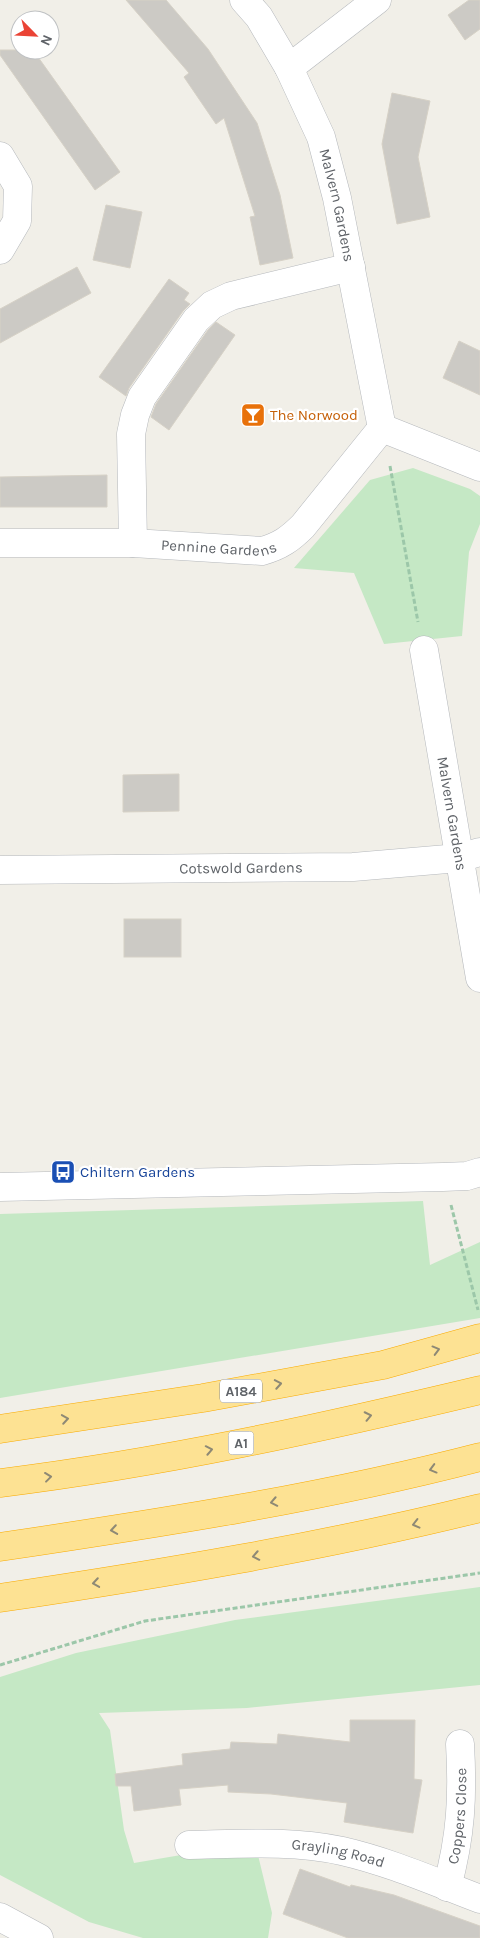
<svg xmlns="http://www.w3.org/2000/svg" width="480" height="1938" viewBox="0 0 480 1938" font-family="Karla,sans-serif">
<style>
.green{fill:#c5e8c5}
.building{fill:#cccac5;stroke:#d6d1c6}
.lines{fill:none;stroke-linecap:round;stroke-linejoin:round}
.minor-casing{stroke:#b5b8bc;stroke-width:29}
.highway-casing{stroke:#f9ab00;stroke-width:29}
.path{stroke:#9cc7a9;stroke-width:3;stroke-dasharray:5 2.5;stroke-linecap:butt}
.minor{stroke:#fff;stroke-width:28}
.highway{stroke:#fde293;stroke-width:28}
.oneway{stroke:#8e8975}
.labels{text-anchor:middle;stroke-width:4.5;stroke-linejoin:round;paint-order:stroke}
.shield{fill:#fff;stroke:#8f9295;stroke-width:1}
.shield-label{font-size:14px;font-weight:bold;fill:#5f6368}
.street-label{font-size:15px;fill:#5f6368;stroke:#fff}
.food-label{font-size:15px;fill:#c56008;stroke:#fff;text-anchor:start}
.transit-label{font-size:15px;fill:#164399;stroke:#fff;text-anchor:start}
</style>
<rect width="100%" height="100%" fill="#f1efe8"/>
<g class="green">
<polygon points="413,468 470,489 480,496 480,524 469,552 462,636 384,644 354,573 294,568 370,480"/>
<polygon points="423,1201 430,1265 480,1242 480,1318 0,1398 0,1214"/>
<polygon points="480,1587 480,1685 247,1708 99,1713 110,1730 124,1830 134,1863 181,1855 257,1851 272,1913 268,1938 143,1938 89,1922 0,1875 0,1677 76,1653 235,1620"/>
</g>
<g class="building">
<polygon points="126,0 166,0 208,49 257,123 280,195 293,258 260,265 250,217 255,216 224,118 216,124 184,77 189,73"/>
<polygon points="469,0 480,0 480,29 465,40 448,15"/>
<polygon points="0,50 33,50 120,172 95,190 0,55"/>
<polygon points="392,93 430,101 418,157 430,217 397,224 382,144"/>
<polygon points="106,205 142,212 130,268 93,260"/>
<polygon points="77,267 91,293 0,343 0,309"/>
<polygon points="169,279 189,293 184,300 190,304 183,311 129,388 126,396 99,377"/>
<polygon points="216,322 235,335 169,430 151,417 156,404 208,330"/>
<polygon points="459,341 480,351 480,395 443,378"/>
<polygon points="107,475 107,507 0,507 0,477"/>
<polygon points="179,774 179,811 123,812 123,775"/>
<rect x="124" y="919" width="57" height="38"/>
<polygon points="350,1720 415,1720 414,1779 422,1780 413,1833 344,1822 347,1803 271,1794 228,1792 228,1785 179,1789 181,1805 134,1811 131,1786 116,1786 115,1774 183,1765 182,1754 230,1749 231,1742 277,1744 278,1734 350,1742"/>
<polygon points="300,1869 350,1887 351,1885 394,1895 480,1926 480,1938 348,1938 283,1914"/>
</g>
<g class="lines">
<defs>
<g id="minor">
<path id="s1" d="M 244,0 L 259,17 L 289,68 L 321,137 L 337,198 L 382,428"/>
<polyline points="289,68 377,0"/>
<polyline points="0,156 18,186 17,221 0,250"/>
<polyline points="382,428 480,467"/>
<path id="s2" d="M 0,543 L 133,543 L 262,551 C 280,546 290,539 303,526 L 382,428"/>
<polyline points="133,543 131,434 135,415 142,397 196,320 212,305 231,296 351,267"/>
<path id="s3" d="M 424,650 L 480,978"/>
<path id="s4" d="M 0,870 L 353,867 L 459,858 L 480,852"/>
<polyline points="0,1187 443,1177 467,1176 480,1172"/>
<path id="s5" d="M 189,1845 C 240,1844 292,1840 342,1851 C 390,1862 435,1882 480,1899"/>
<path id="s6" d="M 447,1887 C 461,1836 463,1796 460,1744"/>
<polyline points="0,1917 39,1938"/>
</g>
<g id="highway">
<polyline points="0,1429 203,1398 383,1365 480,1338"/>
<path d="M 0,1483 C 162,1463 321,1428 480,1390"/>
<path d="M 0,1547 C 161,1523 322,1498 480,1457"/>
<path d="M 0,1598 C 161,1574 322,1547 480,1508"/>
</g>
</defs>
<use href="#minor" class="minor-casing"/>
<use href="#highway" class="highway-casing"/>
<g class="path">
<polyline points="390,466 418,622"/>
<polyline points="451,1205 478,1310"/>
<polyline points="0,1665 145,1621 480,1573"/>
</g>
<use href="#minor" class="minor"/>
<use href="#highway" class="highway"/>
</g>
<defs><path id="oneway-chevron" d="M-2-3.5L2.5 0L-2 3.5" fill="none" stroke-width="1.6" stroke-linecap="round" stroke-linejoin="round" transform="scale(1.25)"/></defs>
<g class="oneway">
<use href="#oneway-chevron" transform="translate(436 1350) rotate(-15)"/>
<use href="#oneway-chevron" transform="translate(278 1384) rotate(-10)"/>
<use href="#oneway-chevron" transform="translate(368 1416) rotate(-12)"/>
<use href="#oneway-chevron" transform="translate(65 1419) rotate(-9)"/>
<use href="#oneway-chevron" transform="translate(209 1450) rotate(-11)"/>
<use href="#oneway-chevron" transform="translate(433 1469) rotate(165)"/>
<use href="#oneway-chevron" transform="translate(48 1477) rotate(-7)"/>
<use href="#oneway-chevron" transform="translate(274 1502) rotate(169)"/>
<use href="#oneway-chevron" transform="translate(416 1524) rotate(166)"/>
<use href="#oneway-chevron" transform="translate(114 1530) rotate(171)"/>
<use href="#oneway-chevron" transform="translate(256 1556) rotate(169)"/>
<use href="#oneway-chevron" transform="translate(96 1583) rotate(171)"/>
</g>
<defs>
<symbol id="bar-square" viewBox="-11 -11 22 22"><rect x="-9" y="-9" width="18" height="18" rx="4" fill="#e8710a" stroke="#fff"/><path d="M-6-5H6L.8 .8V4.5H3.5V6h-7V4.5H-.8V.8Z" fill="#fff"/></symbol>
<symbol id="bus-square" viewBox="-11 -11 22 22"><rect x="-9" y="-9" width="18" height="18" rx="4" fill="#1a4fb4" stroke="#fff"/><path d="M-5-6H5V4H4V6H2V4H-2V6H-4V4H-5ZM-3.5-4V0h7V-4ZM-3.5 1.2v1.5H-2V1.2ZM2 1.2v1.5H3.5V1.2Z" fill="#fff"/></symbol>
</defs>
<g fill-rule="evenodd">
<use href="#bar-square" x="239" y="401" width="28" height="28"/>
<use href="#bus-square" x="49" y="1158" width="28" height="28"/>
</g>
<g class="labels">
<g class="shield">
<rect x="220" y="1379.5" width="42" height="23" rx="4"/>
<rect x="228.5" y="1431.5" width="25" height="23" rx="4"/>
</g>
<g class="shield-label">
<text x="241" y="1396">A184</text>
<text x="241" y="1448">A1</text>
</g>
<g class="street-label">
<text dy="5" stroke="none"><textPath href="#s1" startOffset="228">Malvern Gardens</textPath></text>
<text dy="5" stroke="none"><textPath href="#s2" startOffset="219">Pennine Gardens</textPath></text>
<text dy="5" stroke="none"><textPath href="#s3" startOffset="166">Malvern Gardens</textPath></text>
<text dy="5" stroke="none"><textPath href="#s4" startOffset="241">Cotswold Gardens</textPath></text>
<text dy="5" stroke="none"><textPath href="#s6" startOffset="72">Coppers Close</textPath></text>
<text dy="5" stroke="none"><textPath href="#s5" startOffset="150">Grayling Road</textPath></text>
</g>
<g class="food-label">
<text x="270" y="420">The Norwood</text>
</g>
<g class="transit-label">
<text x="80" y="1177">Chiltern Gardens</text>
</g>
</g>
<g transform="translate(35 35) rotate(114)"><circle r="24" fill="#ffffff" stroke="#bfc1c3"/>
<path d="M0-4L9 19L0 12L-9 19Z" fill="#ea4335"/>
<text y="-8" font-size="14" font-weight="bold" text-anchor="middle" fill="#5f6368">N</text>
</g>
</svg>
